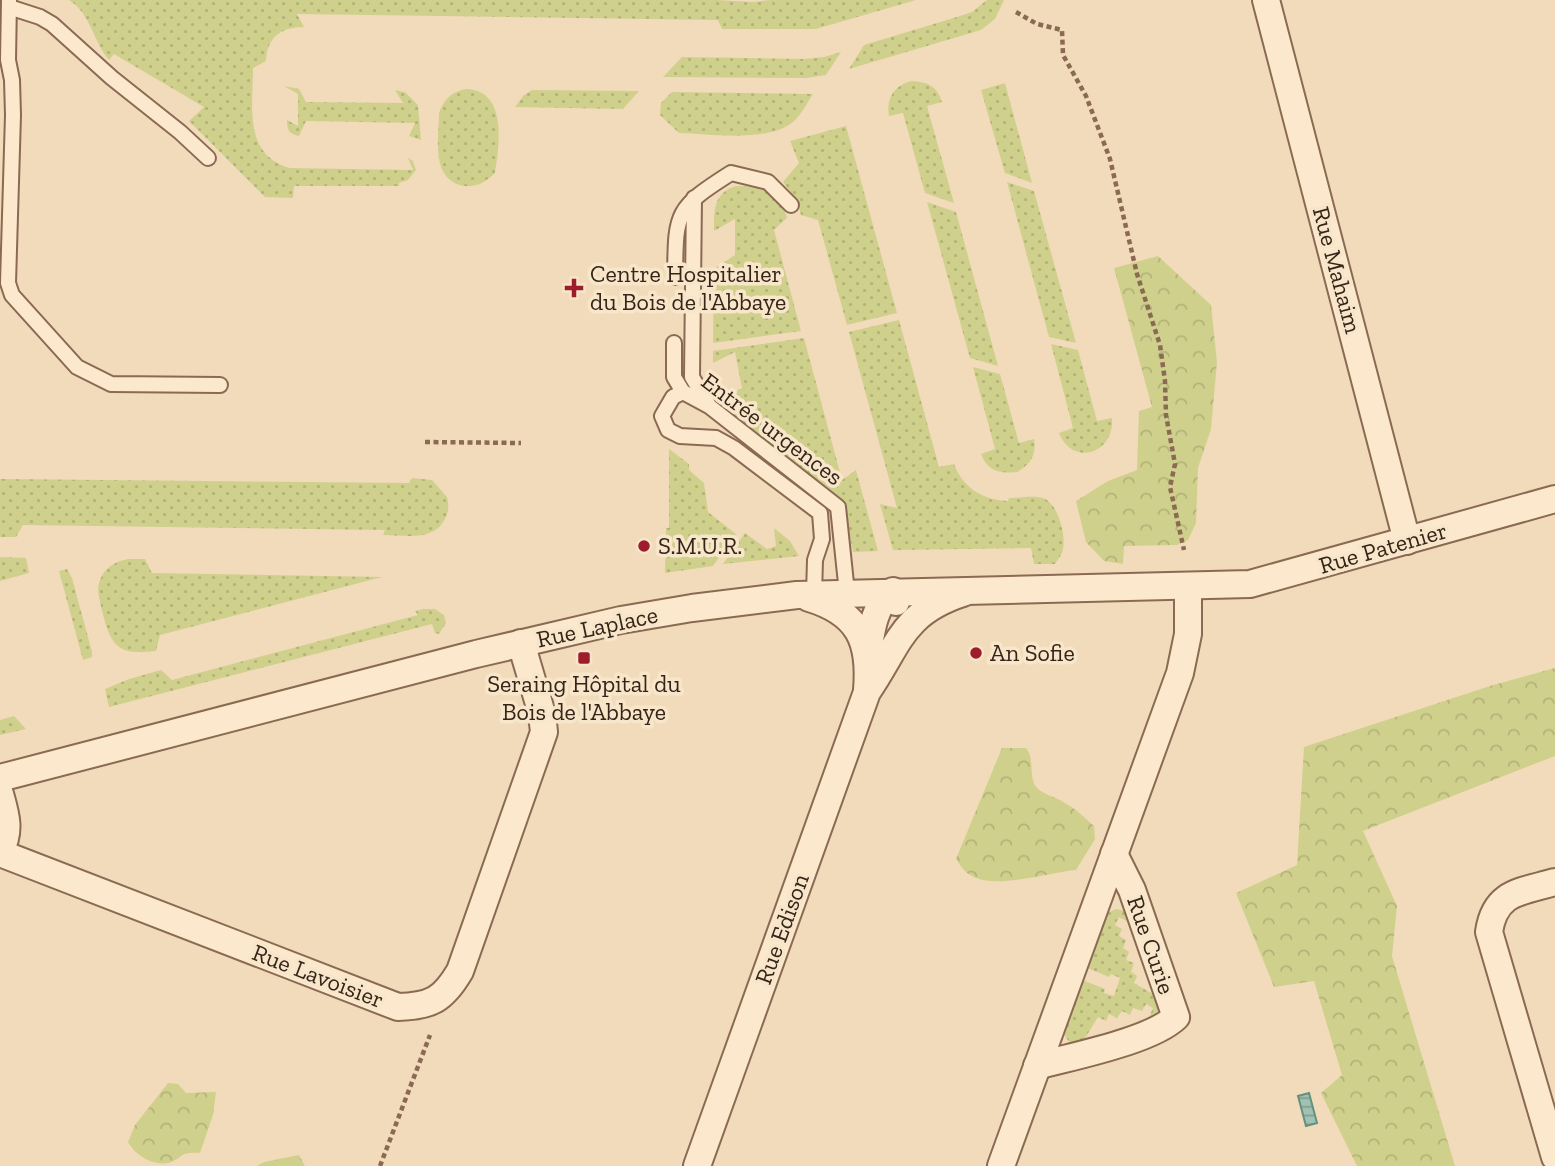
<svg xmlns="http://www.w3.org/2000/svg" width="1555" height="1166" viewBox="0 0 1555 1166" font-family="'Zilla Slab',serif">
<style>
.grass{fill:url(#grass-dots)}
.forest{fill:url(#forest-crowns)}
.water{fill:url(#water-rules);stroke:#668f80;stroke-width:2}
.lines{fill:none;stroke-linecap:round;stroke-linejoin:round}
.lane-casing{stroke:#8a6a53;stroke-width:18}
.street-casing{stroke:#8a6a53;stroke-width:30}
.path{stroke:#8a6a53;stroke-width:4.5;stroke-dasharray:5 3.5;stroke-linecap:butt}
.lane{stroke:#fce9cd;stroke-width:14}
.street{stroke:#fce9cd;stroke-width:26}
.poi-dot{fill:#9e1d2d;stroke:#f8e6ca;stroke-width:2.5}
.labels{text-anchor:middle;stroke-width:7;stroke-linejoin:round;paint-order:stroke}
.street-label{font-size:24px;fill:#372419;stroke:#f8e6ca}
.poi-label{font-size:24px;fill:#372419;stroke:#f8e6ca;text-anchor:start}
</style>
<defs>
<pattern id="grass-dots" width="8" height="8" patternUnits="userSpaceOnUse" patternTransform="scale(1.75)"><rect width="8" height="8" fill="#d0d08d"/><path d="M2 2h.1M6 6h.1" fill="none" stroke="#b3b279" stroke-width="1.8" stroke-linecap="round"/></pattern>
<pattern id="forest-crowns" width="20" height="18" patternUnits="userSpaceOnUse" patternTransform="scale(1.75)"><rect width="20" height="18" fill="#d0d08d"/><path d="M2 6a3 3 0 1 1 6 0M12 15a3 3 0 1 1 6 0" fill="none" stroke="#b3b279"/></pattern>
<pattern id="water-rules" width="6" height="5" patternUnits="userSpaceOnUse" patternTransform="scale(1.75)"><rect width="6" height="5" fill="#9fc2b3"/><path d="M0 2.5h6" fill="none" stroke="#829d91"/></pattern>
</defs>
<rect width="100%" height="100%" fill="#f2dbba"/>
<g class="grass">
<path d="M 69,0 L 717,0 L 753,2 L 770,0 L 916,0 L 816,29 L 722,29 L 718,20 L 297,14 L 304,27 C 280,27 267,38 266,61 L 253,68 C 253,108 243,154 290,168 L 413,170 L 408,158 L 413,161 L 416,170 L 408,180 L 399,183 L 399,186 L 294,186 L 293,198 L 265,197 L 189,121 L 204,107 L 114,54 L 109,60 C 93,41 91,14 69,0 Z"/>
<polygon points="987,0 1004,0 995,19 981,30 849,69 864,45 957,17 972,12"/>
<polygon points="841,52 826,75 807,78 663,77 682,57 804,59 824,57"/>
<path d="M 912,81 C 928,82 937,86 942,102 L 927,106 L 954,203 L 925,193 L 903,113 L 889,116 C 886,97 895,85 912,81 Z"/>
<polygon points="1005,83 1032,183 1005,173 981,90"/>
<path d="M 284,86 L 299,89 L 306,102 L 403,103 L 395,90 L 405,92 L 418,105 L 421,140 L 409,136 L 415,123 L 306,121 L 299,136 C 289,134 287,130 287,120 L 298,126 L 298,94 Z"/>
<path d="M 467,89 C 507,91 500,144 495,173 C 486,182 477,187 465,186 C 430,181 439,138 439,113 C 444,99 452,91 467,89 Z"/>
<polygon points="532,90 639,91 623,109 515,107 524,95"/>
<path d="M 672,92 L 813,94 C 807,103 802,114 794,121 C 770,143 711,134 679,133 L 660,115 L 661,103 Z"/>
<polygon points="846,126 897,313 847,325 818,220 801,215 796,199 783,182 799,163 790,141"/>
<polygon points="1007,182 1034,191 1076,343 1049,337"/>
<path d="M 736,186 C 760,186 781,193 787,218 L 774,230 L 801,331 L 713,343 L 714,269 L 735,255 L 735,219 L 714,231 C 714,211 713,193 736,186 Z"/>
<polygon points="927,202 956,212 998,366 970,358"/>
<path d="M 899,320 L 939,467 L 954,464 C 963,488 983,500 1008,501 L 1009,498 C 1020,498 1033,495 1043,498 C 1058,503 1066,535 1063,549 C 1062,555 1058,559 1055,564 L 1034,564 L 1031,548 L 893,550 L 880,504 L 897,508 L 849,332 Z"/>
<polygon points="804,338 842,480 856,470 878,551 853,552 844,508 834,493 739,421 726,408 733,403 729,395 742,388 735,352 713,363 713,351"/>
<path d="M 1051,344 L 1078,350 L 1097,421 L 1112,418 C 1115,454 1072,467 1059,433 L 1073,428 Z"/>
<path d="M 973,367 L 1000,374 L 1019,443 L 1034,439 C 1037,455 1030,465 1017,472 C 1000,474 987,471 981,454 L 995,449 Z"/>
<polygon points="669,449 689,464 689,470 704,483 708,512 736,534 713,566 665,573 666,528 669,528"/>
<path d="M 412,478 L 432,480 L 447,497 C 449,505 449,512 445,519 C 433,542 405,535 383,535 L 385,530 L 23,525 L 16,537 L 0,537 L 0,479 L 409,483 Z"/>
<polygon points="774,528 790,541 799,556 723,564 745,533 767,549 776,546"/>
<polygon points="0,557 26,558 29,573 0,581"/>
<path d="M 128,559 L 145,559 L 152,573 L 382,577 L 160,635 L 156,651 C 127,654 114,653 105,622 C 102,611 99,600 98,589 C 100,571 112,562 128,559 Z"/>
<polygon points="67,569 72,578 92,652 92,657 83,660 59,571"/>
<polygon points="423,609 435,609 444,615 446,623 439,634 435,633 432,624 109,707 105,689 129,679 161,670 172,680 418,615 415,611"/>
<polygon points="14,716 26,729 0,735 0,720"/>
<path d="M 1116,909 L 1129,912 L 1136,926 L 1119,917 L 1115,925 L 1122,929 L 1119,936 L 1126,940 L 1123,948 L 1129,952 L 1126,960 L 1134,963 L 1131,972 L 1137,976 L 1134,983 L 1158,997 C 1162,1013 1159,1016 1146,1024 L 1153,1008 L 1146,1004 L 1142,1011 L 1133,1008 L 1130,1015 L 1122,1011 L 1117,1018 L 1109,1014 L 1106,1021 L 1098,1017 L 1081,1045 C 1071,1045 1066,1040 1063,1031 L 1080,979 L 1105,989 L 1104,993 L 1114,996 L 1120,978 L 1111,974 L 1109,977 L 1085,967 L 1105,914 Z"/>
</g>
<g class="forest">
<polygon points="1158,256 1211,305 1217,362 1211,429 1198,468 1196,523 1188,540 1177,545 1124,546 1123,564 1104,561 1086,542 1076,501 1108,481 1137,470 1139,411 1152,407 1114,268"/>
<polygon points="1555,668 1555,756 1363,831 1397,906 1392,956 1455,1166 1357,1166 1321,1093 1342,1075 1314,981 1274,987 1236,893 1297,865 1304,747 1490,686"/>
<path d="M 1002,748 L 1026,748 C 1036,760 1027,779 1038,789 C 1045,795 1056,797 1063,802 C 1075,808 1084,817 1094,826 L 1095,839 L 1076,870 C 1048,872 989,893 966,872 C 962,869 959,863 956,859 Z"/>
<path d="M 168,1083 L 178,1084 L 186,1093 L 216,1092 L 213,1115 L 200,1153 C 178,1152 185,1157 169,1163 C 152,1166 135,1155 128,1142 L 135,1125 Z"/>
<polygon points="299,1155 305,1166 257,1166 264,1162"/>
</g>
<polygon class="water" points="1309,1093 1317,1123 1306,1126 1298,1096"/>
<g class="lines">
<defs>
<g id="lane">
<polyline points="9,0 8,60 12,80 13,115 8,283 12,295 77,367 111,384 220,385"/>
<polyline points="9,7 40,17 52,24 112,78 180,132 208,158"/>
<polyline points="694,198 692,377 708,404"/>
<path d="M 675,277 C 676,213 674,209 731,173 L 768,182 L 791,205"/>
<polyline points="674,343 674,377 683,392 709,406 838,507 847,593"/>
<polyline points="683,392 673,397 662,416 668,430 680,436 716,438 734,448 820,513 822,539 815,560 814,594"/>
</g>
<g id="street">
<polyline points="1266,0 1407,541"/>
<path d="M 809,598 C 859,613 871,641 867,690"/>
<path d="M 868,653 C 871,632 874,604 893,591 L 896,602"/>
<polyline points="0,778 476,654 621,620 692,608 797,595 1250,584 1555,499"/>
<path d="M 0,794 C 6,815 11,831 0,851"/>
<path d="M 0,853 L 398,1007 C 431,1006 443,1000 460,971 L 544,732 L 542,714 L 521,643"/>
<path d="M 1555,882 C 1521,892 1495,891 1489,932 L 1555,1157"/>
<path d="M 1037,1066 C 1073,1056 1151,1041 1176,1017 L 1132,890 L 1114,854"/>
<path d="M 697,1166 L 867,692 C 899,646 901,613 963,593"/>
<polyline points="1001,1166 1180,673 1188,634 1188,587"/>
</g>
</defs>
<use href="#lane" class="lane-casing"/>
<use href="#street" class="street-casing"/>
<g class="path">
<polyline points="1016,12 1037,24 1062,30 1063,55 1086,96 1110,159 1137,274 1160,345 1165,381 1166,415 1175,464 1170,487 1184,550"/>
<polyline points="425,442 521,443"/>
<polyline points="380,1166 430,1035"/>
</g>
<use href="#lane" class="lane"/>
<use href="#street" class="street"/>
</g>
<g class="poi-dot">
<path d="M570.5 277.5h7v7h7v7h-7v7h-7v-7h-7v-7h7z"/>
<circle cx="644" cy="546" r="7"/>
<circle cx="976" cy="653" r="7"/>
<rect x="577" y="651" width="14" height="14" rx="3.5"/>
</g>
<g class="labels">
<g class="street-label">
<text transform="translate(1337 270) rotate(75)" y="8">Rue Mahaim</text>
<text transform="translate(772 429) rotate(37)" y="8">Entrée urgences</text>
<text transform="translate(1383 548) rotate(-16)" y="8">Rue Patenier</text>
<text transform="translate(597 627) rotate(-12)" y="8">Rue Laplace</text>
<text transform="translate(782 929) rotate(-70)" y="8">Rue Edison</text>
<text transform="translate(1151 945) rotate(71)" y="8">Rue Curie</text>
<text transform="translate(318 976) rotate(21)" y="8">Rue Lavoisier</text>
</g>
<g class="poi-label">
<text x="590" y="282">Centre Hospitalier<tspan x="590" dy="28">du Bois de l'Abbaye</tspan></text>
<text x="658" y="554">S.M.U.R.</text>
<text x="990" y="661">An Sofie</text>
<text x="584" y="692" text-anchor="middle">Seraing Hôpital du<tspan x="584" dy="28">Bois de l'Abbaye</tspan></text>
</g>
</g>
</svg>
